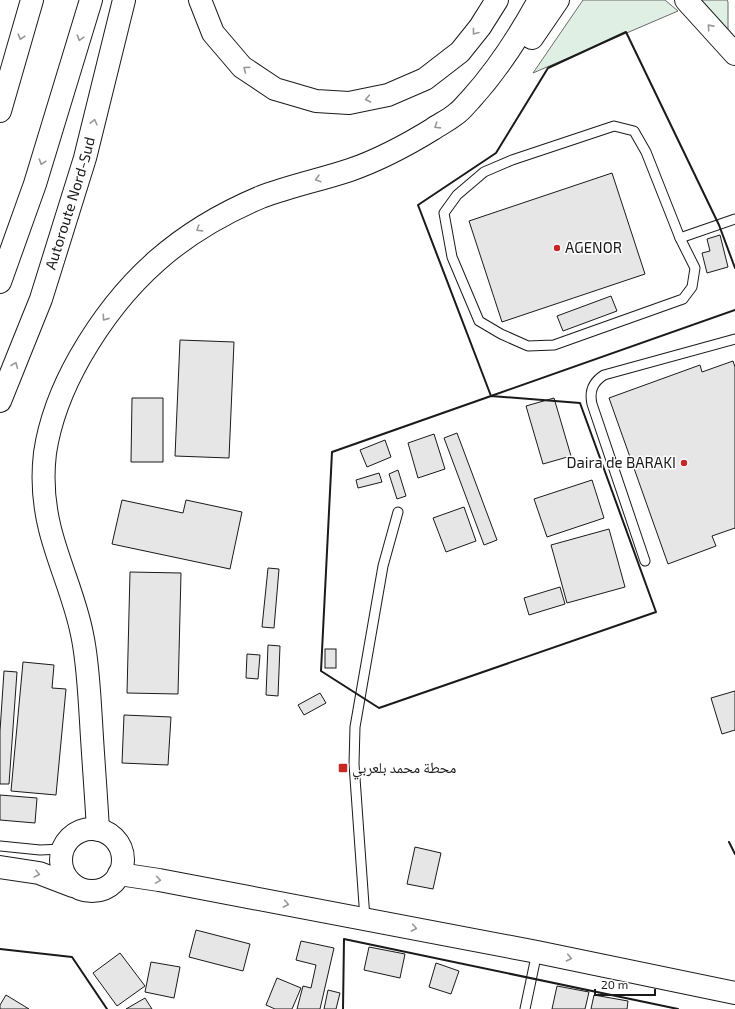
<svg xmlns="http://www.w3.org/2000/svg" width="735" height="1009" viewBox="0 0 735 1009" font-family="'Exo 2','Noto Naskh Arabic',sans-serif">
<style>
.green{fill:#e0efe3;stroke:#6a6a6a}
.building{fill:#e6e6e6;stroke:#1a1a1a}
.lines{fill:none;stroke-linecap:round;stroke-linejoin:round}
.lane-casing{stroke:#1a1a1a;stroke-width:11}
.secondary-casing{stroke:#1a1a1a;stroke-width:24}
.highway-casing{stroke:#1a1a1a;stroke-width:24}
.lane{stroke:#fff;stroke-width:9}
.secondary{stroke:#fff;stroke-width:22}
.highway{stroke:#fff;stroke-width:22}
.wall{stroke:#1a1a1a;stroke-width:2}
.oneway{stroke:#989898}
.poi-dot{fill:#c62828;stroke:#fff;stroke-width:1.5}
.labels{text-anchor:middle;stroke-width:3;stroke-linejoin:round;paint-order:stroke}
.street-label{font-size:15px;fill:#1a1a1a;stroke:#fff}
.poi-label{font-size:15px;fill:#1a1a1a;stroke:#fff;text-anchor:start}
</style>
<rect width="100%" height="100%" fill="#fff"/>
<g class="green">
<polygon points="583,0 665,0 678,11 533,73"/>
<polygon points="695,0 727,0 728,2 728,32"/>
</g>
<g class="building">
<polygon points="612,173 645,274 502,322 469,221"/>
<polygon points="720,235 728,267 707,273 702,253 710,251 707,239"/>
<polygon points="611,296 617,311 563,331 557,316"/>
<polygon points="180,340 234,342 229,458 175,456"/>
<polygon points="733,361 735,367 735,528 712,536 716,546 668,564 609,398 700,365 702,372"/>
<polygon points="132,398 163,398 163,462 131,462"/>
<polygon points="554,398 571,456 543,464 526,406"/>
<polygon points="457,433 497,540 484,545 444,438"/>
<polygon points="434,434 445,469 418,478 408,443"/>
<polygon points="385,440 391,457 367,467 360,450"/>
<polygon points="398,470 406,496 397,499 389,474"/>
<polygon points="379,473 382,482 358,488 356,480"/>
<polygon points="592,480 604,518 547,537 534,499"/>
<polygon points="122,500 183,513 186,500 242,512 230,569 112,544"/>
<polygon points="464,507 476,541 446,552 433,518"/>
<polygon points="609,529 625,587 567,603 551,545"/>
<polygon points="268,568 279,569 274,628 262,627"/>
<polygon points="130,572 181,573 178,694 127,693"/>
<polygon points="560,587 565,604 529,615 524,598"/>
<polygon points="268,645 280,646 278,696 266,695"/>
<rect x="325" y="649" width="11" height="19"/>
<polygon points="247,654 260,655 258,679 246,678"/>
<polygon points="23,662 54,665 52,688 66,689 56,795 11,791"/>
<polygon points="4,671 17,672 9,784 0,784 0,731"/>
<polygon points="735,691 735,730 722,734 711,698"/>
<polygon points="320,693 326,703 304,715 298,705"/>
<polygon points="124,715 171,717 168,765 122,763"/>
<polygon points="0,795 37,798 35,823 0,820"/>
<polygon points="415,847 441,853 433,889 407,884"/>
<polygon points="196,930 250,944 243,971 189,957"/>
<polygon points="301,941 334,948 320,1009 297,1009 303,986 311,988 316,965 296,960"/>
<polygon points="369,947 405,954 400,978 364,970"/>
<polygon points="120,953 145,986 117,1006 93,973"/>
<polygon points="151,962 180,967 174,998 145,992"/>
<polygon points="436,963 459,971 451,994 429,987"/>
<polygon points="277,978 301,988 292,1009 275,1009 266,1005"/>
<polygon points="557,986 589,992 585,1009 552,1009"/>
<polygon points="328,990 340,993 336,1009 324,1009"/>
<polygon points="6,995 29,1009 0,1009 0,1005"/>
<polygon points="594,995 628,1001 627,1009 591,1009"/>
<polygon points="145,998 152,1009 126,1009"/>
</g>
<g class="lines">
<defs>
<g id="lane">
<polygon points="614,126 634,131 646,152 680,238 695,268 692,287 683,299 554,345 528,346 501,334 479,321 452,257 444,213 457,195 484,172 512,160"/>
<polyline points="680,238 735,219"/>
<path d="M 645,561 L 592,404 C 589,391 593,382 604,375 L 735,339"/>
<polyline points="0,846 40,850 63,849"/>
<polyline points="365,919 354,764 355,727 383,566 398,512"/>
<polyline points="525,1009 537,952"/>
</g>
<g id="secondary">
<polyline points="686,0 735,54"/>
<polyline points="532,38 558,0"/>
<circle cx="92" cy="860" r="31"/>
<path d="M 98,830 C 96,793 93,757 91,721 C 89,691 88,662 82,634 C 75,598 59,565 50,529 C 44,505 42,478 45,453 C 50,419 63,387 80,357 C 124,280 180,231 261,197 C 290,186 320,180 350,170 C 379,160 407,145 433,129 C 440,124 449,120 456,114 C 462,110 466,104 471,99 C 498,69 520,35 539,0"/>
<polyline points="119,874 159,880 537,952 735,993"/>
</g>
<g id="highway">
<polyline points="200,0 213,33 242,67 275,89 316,101 349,103 388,95 425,79 460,52 480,27 497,0"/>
<polyline points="0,111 32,0"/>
<polyline points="0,282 35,184 91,0"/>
<path id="s1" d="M 0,401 L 41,299 L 85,158 L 124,0"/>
<polyline points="0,867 39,873 73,886"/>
</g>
</defs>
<use href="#lane" class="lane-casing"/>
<use href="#secondary" class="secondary-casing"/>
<use href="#highway" class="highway-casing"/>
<use href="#lane" class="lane"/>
<use href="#secondary" class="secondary"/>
<use href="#highway" class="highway"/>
<g class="wall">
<polyline points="735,268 719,225 626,32 548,68 496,153 418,205 491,396 735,310"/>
<polygon points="491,396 580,403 656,612 379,708 321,671 332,452"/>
<polyline points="729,842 735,854"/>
<polyline points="0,949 72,957 107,1009"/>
<polyline points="343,1009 344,939 678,1009"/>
</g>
</g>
<defs><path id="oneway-chevron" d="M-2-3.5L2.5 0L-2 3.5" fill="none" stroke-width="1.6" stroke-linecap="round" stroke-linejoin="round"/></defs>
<g class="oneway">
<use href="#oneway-chevron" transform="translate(710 27) rotate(-132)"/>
<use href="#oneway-chevron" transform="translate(475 32) rotate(128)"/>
<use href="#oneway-chevron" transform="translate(21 37) rotate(106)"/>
<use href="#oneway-chevron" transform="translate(80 38) rotate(107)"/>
<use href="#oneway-chevron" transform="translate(246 69) rotate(-143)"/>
<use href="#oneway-chevron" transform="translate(368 99) rotate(169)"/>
<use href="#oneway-chevron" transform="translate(94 122) rotate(-76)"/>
<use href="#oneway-chevron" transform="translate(437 126) rotate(148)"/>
<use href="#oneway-chevron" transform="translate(42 162) rotate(107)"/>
<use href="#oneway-chevron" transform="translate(318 179) rotate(164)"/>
<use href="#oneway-chevron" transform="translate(199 229) rotate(148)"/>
<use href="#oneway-chevron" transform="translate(105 318) rotate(125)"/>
<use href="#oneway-chevron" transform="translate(15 365) rotate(-68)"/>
<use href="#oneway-chevron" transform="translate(37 874) rotate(14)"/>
<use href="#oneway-chevron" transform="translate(158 880) rotate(9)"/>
<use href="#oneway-chevron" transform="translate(286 904) rotate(11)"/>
<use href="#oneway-chevron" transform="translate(414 928) rotate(11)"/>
<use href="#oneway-chevron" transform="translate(569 958) rotate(12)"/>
</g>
<g class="poi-dot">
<circle cx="557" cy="248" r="4"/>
<circle cx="684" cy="463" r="4"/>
<rect x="338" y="763" width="10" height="10" rx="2"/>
</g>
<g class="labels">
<g class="street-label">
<text dy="5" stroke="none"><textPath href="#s1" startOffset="210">Autoroute Nord-Sud</textPath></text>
</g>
<g class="poi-label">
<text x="565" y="253">AGENOR</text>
<text x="676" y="468" text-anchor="end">Daira de BARAKI</text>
<text x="352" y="773">محطة محمد بلعربي</text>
</g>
</g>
<path d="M595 989v6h60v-6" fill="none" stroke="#1a1a1a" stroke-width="2"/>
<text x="601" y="989" font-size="12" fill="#1a1a1a" stroke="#ffffff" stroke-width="3" paint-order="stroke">20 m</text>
</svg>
